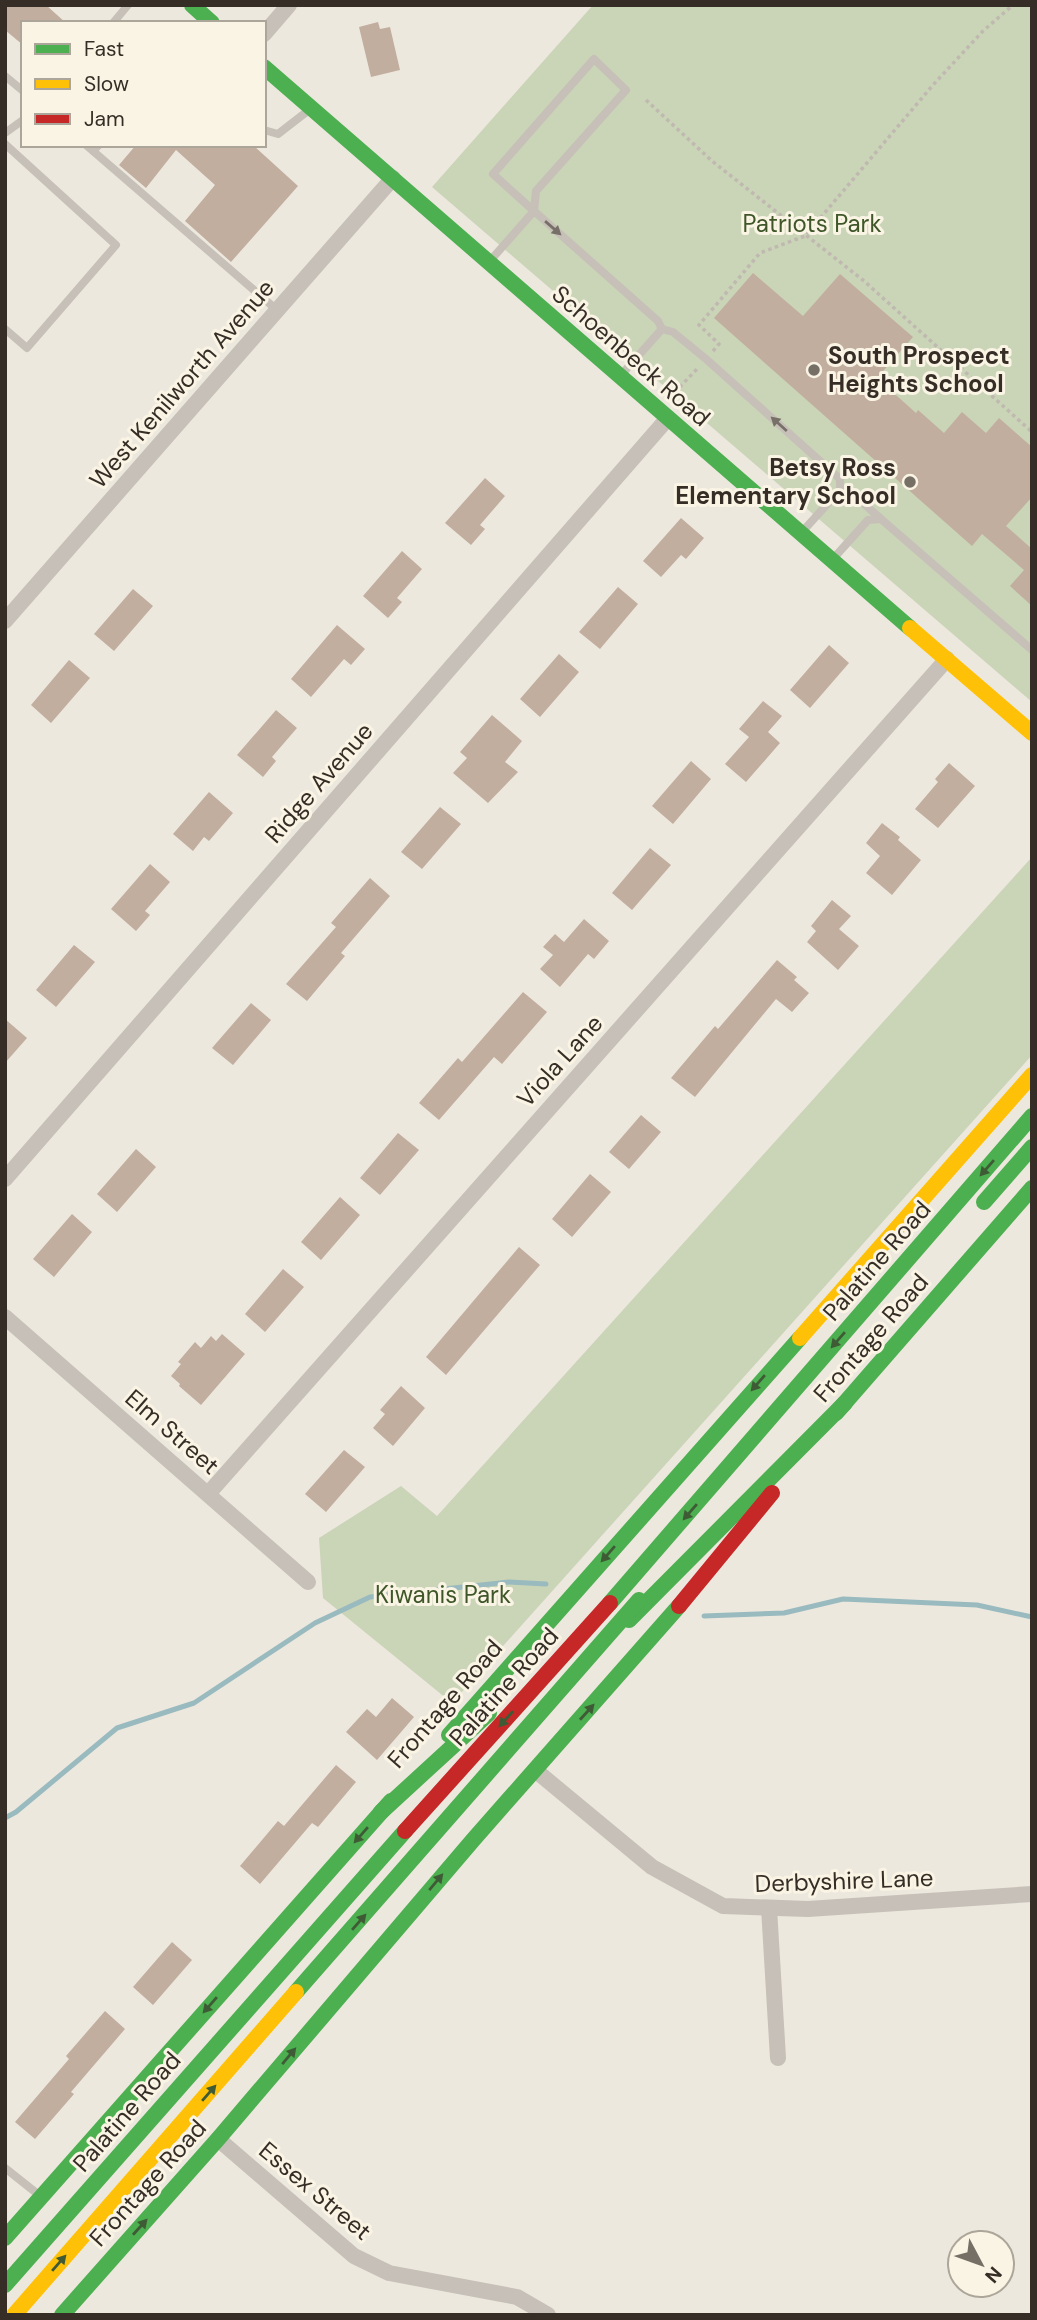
<svg xmlns="http://www.w3.org/2000/svg" width="1037" height="2320" viewBox="0 0 1037 2320" font-family="'DM Sans',sans-serif">
<style>
.green{fill:#cad4b7}
.lines{fill:none;stroke-linecap:round;stroke-linejoin:round}
.stream{stroke:#99babf;stroke-width:5}
.building{fill:#c2ae9f}
.path{stroke:#bfb9b0;stroke-width:3.5;stroke-dasharray:3.5 3.5;stroke-linecap:butt}
.lane{stroke:#c6c0b8;stroke-width:8}
.street{stroke:#c6c0b8;stroke-width:16}
.fast{stroke:#4caf50;stroke-width:16}
.slow{stroke:#ffc107;stroke-width:16}
.jam{stroke:#c62828;stroke-width:16}
.oneway{fill:#777068}
.oneway2{fill:#3e5b35}
.poi-dot{fill:#766f66;stroke:#faf4e5;stroke-width:2.5}
.labels{text-anchor:middle;stroke-width:6;stroke-linejoin:round;paint-order:stroke}
.park-label{font-size:24px;fill:#3e5628;stroke:#faf4e5}
.street-label{font-size:24px;fill:#362e26;stroke:#faf4e5}
.poi-label{font-size:24px;font-weight:bold;fill:#362e26;stroke:#faf4e5;text-anchor:start}
</style>
<rect width="100%" height="100%" fill="#ede8de"/>
<g class="green">
<polygon points="593,5 1032,5 1032,702 432,187"/>
<polygon points="1032,857 1032,1055 452,1703 323,1598 319,1538 401,1486 437,1516"/>
</g>
<g class="lines">
<g class="stream">
<polyline points="704,1616 784,1613 843,1599 977,1605 1032,1617"/>
<polyline points="5,1818 16,1812 117,1728 194,1703 315,1623 370,1597 509,1582 546,1584"/>
</g>
</g>
<g class="building">
<polygon points="5,5 46,5 66,23 23,23 23,45 5,30"/>
<polygon points="378,22 380,29 390,27 400,70 371,77 359,27"/>
<polygon points="136,145 242,145 246,148 254,146 298,186 231,262 185,221 215,185 176,150 146,188 119,165"/>
<polygon points="753,273 803,316 840,274 913,337 877,378 916,413 918,410 944,433 962,412 986,433 999,418 1032,447 1032,497 1006,526 1032,549 1032,606 1010,586 1024,570 982,534 972,546 714,318"/>
<polygon points="485,478 505,496 480,525 485,529 471,545 445,523"/>
<polygon points="681,518 704,538 686,559 681,555 661,577 643,561"/>
<polygon points="402,551 422,569 397,598 402,602 388,618 363,596"/>
<polygon points="618,587 638,604 600,649 579,632"/>
<polygon points="133,589 153,606 114,651 94,634"/>
<polygon points="337,625 365,649 351,665 344,659 311,697 291,679"/>
<polygon points="829,645 849,663 810,708 790,690"/>
<polygon points="559,654 579,672 540,717 520,699"/>
<polygon points="69,660 90,678 51,723 31,705"/>
<polygon points="763,701 782,716 768,732 780,743 746,782 725,764 749,737 739,729"/>
<polygon points="276,710 297,728 272,757 276,761 263,777 237,755"/>
<polygon points="492,715 522,741 505,762 518,772 488,803 453,773 467,758 460,752"/>
<polygon points="691,761 711,779 673,824 652,806"/>
<polygon points="949,763 975,786 938,828 915,809 938,782 935,779"/>
<polygon points="209,792 233,813 209,841 204,837 193,851 173,834"/>
<polygon points="440,807 461,824 422,869 401,852"/>
<polygon points="882,823 900,837 898,840 921,860 892,895 866,873 880,856 866,843"/>
<polygon points="650,848 671,865 632,910 612,893"/>
<polygon points="150,864 170,882 145,911 150,915 136,931 111,909"/>
<polygon points="370,878 390,896 341,953 345,956 307,1001 286,984 336,927 331,923"/>
<polygon points="832,900 851,916 839,929 859,946 838,970 807,942 816,931 811,926"/>
<polygon points="584,919 609,941 594,959 588,954 560,987 540,969 553,955 543,947 555,934 564,942"/>
<polygon points="74,945 95,962 56,1007 36,990"/>
<polygon points="777,960 797,977 794,980 809,993 792,1012 776,999 695,1097 671,1078 715,1026 718,1029"/>
<polygon points="523,992 547,1012 502,1064 494,1057 439,1120 419,1103 458,1058 462,1062"/>
<polygon points="251,1003 271,1020 233,1065 212,1048"/>
<polygon points="5,1019 27,1038 5,1063"/>
<polygon points="641,1115 661,1132 629,1169 609,1152"/>
<polygon points="398,1133 419,1150 380,1195 360,1178"/>
<polygon points="136,1149 156,1167 117,1212 97,1194"/>
<polygon points="590,1174 611,1192 572,1237 552,1219"/>
<polygon points="340,1197 360,1215 321,1260 301,1242"/>
<polygon points="72,1214 92,1232 54,1277 33,1259"/>
<polygon points="519,1247 540,1265 446,1375 426,1357"/>
<polygon points="283,1269 304,1287 265,1332 245,1314"/>
<polygon points="222,1334 245,1354 201,1405 179,1386 180,1384 171,1376 181,1364 178,1362 195,1342 201,1348 211,1336 216,1341"/>
<polygon points="401,1386 425,1408 393,1446 373,1428 385,1414 380,1410"/>
<polygon points="344,1450 365,1467 326,1512 305,1494"/>
<polygon points="392,1698 414,1717 377,1760 346,1732 367,1709 376,1717"/>
<polygon points="336,1765 356,1782 318,1827 312,1823 260,1884 240,1866 278,1821 284,1826"/>
<polygon points="172,1942 192,1960 153,2005 133,1987"/>
<polygon points="105,2011 125,2029 71,2092 74,2094 35,2139 15,2122 69,2059 66,2056"/>
</g>
<g class="lines">
<g class="path">
<polyline points="646,100 712,161 864,281 1032,432"/>
<polyline points="713,351 719,344 699,325 760,253 805,236 933,85 983,31 1013,5"/>
<polyline points="670,397 699,367"/>
</g>
<g class="lane">
<polyline points="113,23 128,5"/>
<polygon points="594,59 626,90 536,191 534,211 493,174"/>
<polyline points="5,76 23,91"/>
<polyline points="264,130 278,134 309,110"/>
<polyline points="5,133 23,120"/>
<polyline points="5,144 116,245 27,348 5,329"/>
<polyline points="86,145 93,151 99,145"/>
<polyline points="93,151 277,310"/>
<polyline points="489,262 534,211 658,321 662,329"/>
<polyline points="622,374 662,329 673,332 706,359 840,479 840,490 802,532"/>
<polyline points="840,490 853,494 881,519"/>
<polyline points="832,560 868,520 881,519 1032,650"/>
<polyline points="5,2168 39,2195"/>
</g>
<g class="street">
<polyline points="264,34 289,5"/>
<polyline points="5,621 393,178"/>
<polyline points="5,1179 668,418"/>
<polyline points="5,1317 308,1582"/>
<polyline points="208,1494 947,659"/>
<polyline points="535,1770 652,1867 723,1906 808,1909 1032,1894"/>
<polyline points="769,1908 778,2058"/>
<polyline points="218,2139 354,2256 389,2273 517,2297 548,2315"/>
</g>
<g class="fast">
<polyline points="192,5 212,23"/>
<polyline points="264,67 910,628"/>
<polyline points="984,1202 1032,1147"/>
<polyline points="836,1413 1032,1188"/>
<polyline points="610,1603 1032,1116"/>
<polyline points="629,1620 845,1403"/>
<polyline points="449,1735 800,1338"/>
<polyline points="381,1812 489,1713"/>
<polyline points="296,1992 639,1600"/>
<polyline points="5,2238 391,1801"/>
<polyline points="5,2285 405,1831"/>
<polyline points="62,2315 218,2139 473,1840 679,1606"/>
</g>
<g class="slow">
<polyline points="910,628 1032,733"/>
<polyline points="800,1338 1032,1075"/>
<polyline points="14,2315 296,1992"/>
</g>
<g class="jam">
<polyline points="679,1606 772,1493"/>
<polyline points="405,1831 610,1603"/>
</g>
</g>
<defs><path id="oneway-solid" d="M-6-.8H1V-3.2L6.5 0L1 3.2V.8H-6Z" transform="scale(1.75)"/></defs>
<g class="oneway">
<use href="#oneway-solid" transform="translate(553 228) rotate(41)"/>
<use href="#oneway-solid" transform="translate(779 424) rotate(-138)"/>
</g>
<g class="oneway2">
<use href="#oneway-solid" transform="translate(987 1168) rotate(131)"/>
<use href="#oneway-solid" transform="translate(838 1340) rotate(131)"/>
<use href="#oneway-solid" transform="translate(758 1383) rotate(131)"/>
<use href="#oneway-solid" transform="translate(690 1512) rotate(131)"/>
<use href="#oneway-solid" transform="translate(608 1554) rotate(131)"/>
<use href="#oneway-solid" transform="translate(587 1712) rotate(-48)"/>
<use href="#oneway-solid" transform="translate(506 1719) rotate(132)"/>
<use href="#oneway-solid" transform="translate(361 1835) rotate(131)"/>
<use href="#oneway-solid" transform="translate(436 1882) rotate(-50)"/>
<use href="#oneway-solid" transform="translate(359 1922) rotate(-49)"/>
<use href="#oneway-solid" transform="translate(210 2005) rotate(131)"/>
<use href="#oneway-solid" transform="translate(289 2056) rotate(-50)"/>
<use href="#oneway-solid" transform="translate(209 2093) rotate(-49)"/>
<use href="#oneway-solid" transform="translate(140 2227) rotate(-48)"/>
<use href="#oneway-solid" transform="translate(59 2263) rotate(-49)"/>
</g>
<g class="poi-dot">
<circle cx="814" cy="370" r="7"/>
<circle cx="910" cy="482" r="7"/>
</g>
<g class="labels">
<g class="park-label">
<text x="812" y="232">Patriots Park</text>
<text x="443" y="1603">Kiwanis Park</text>
</g>
<g class="street-label">
<text transform="translate(631 356) rotate(41)" y="8">Schoenbeck Road</text>
<text transform="translate(182 384) rotate(-49)" y="8">West Kenilworth Avenue</text>
<text transform="translate(319 783) rotate(-49)" y="8">Ridge Avenue</text>
<text transform="translate(560 1061) rotate(-48)" y="8">Viola Lane</text>
<text transform="translate(877 1261) rotate(-49)" y="8">Palatine Road</text>
<text transform="translate(871 1338) rotate(-49)" y="8">Frontage Road</text>
<text transform="translate(172 1432) rotate(41)" y="8">Elm Street</text>
<text transform="translate(504 1687) rotate(-48)" y="8">Palatine Road</text>
<text transform="translate(445 1704) rotate(-49)" y="8">Frontage Road</text>
<text transform="translate(844 1881) rotate(-2)" y="8">Derbyshire Lane</text>
<text transform="translate(127 2112) rotate(-49)" y="8">Palatine Road</text>
<text transform="translate(148 2183) rotate(-48)" y="8">Frontage Road</text>
<text transform="translate(315 2191) rotate(40)" y="8">Essex Street</text>
</g>
<g class="poi-label">
<text x="828" y="364">South Prospect<tspan x="828" dy="28">Heights School</tspan></text>
<text x="896" y="476" text-anchor="end">Betsy Ross<tspan x="896" dy="28">Elementary School</tspan></text>
</g>
</g>
<rect width="1037" height="2320" fill="none" stroke="#362e26" stroke-width="14"/>
<rect x="21" y="21" width="245" height="126" fill="#faf4e5" stroke="#aca599" stroke-width="2"/>
<rect x="35" y="44" width="35" height="10" fill="#4caf50" stroke="#aca599" stroke-width="2"/>
<text x="84" y="56" font-size="21" fill="#362e26">Fast</text>
<rect x="35" y="79" width="35" height="10" fill="#ffc107" stroke="#aca599" stroke-width="2"/>
<text x="84" y="91" font-size="21" fill="#362e26">Slow</text>
<rect x="35" y="114" width="35" height="10" fill="#c62828" stroke="#aca599" stroke-width="2"/>
<text x="84" y="126" font-size="21" fill="#362e26">Jam</text>
<g transform="translate(981 2264) rotate(131)"><circle r="33" fill="#faf4e5" stroke="#aca599" stroke-width="2"/>
<path d="M0-5L12 26L0 18L-12 26Z" fill="#766f66"/>
<text y="-10" font-size="19" font-weight="bold" text-anchor="middle" fill="#362e26">N</text>
</g>
</svg>
